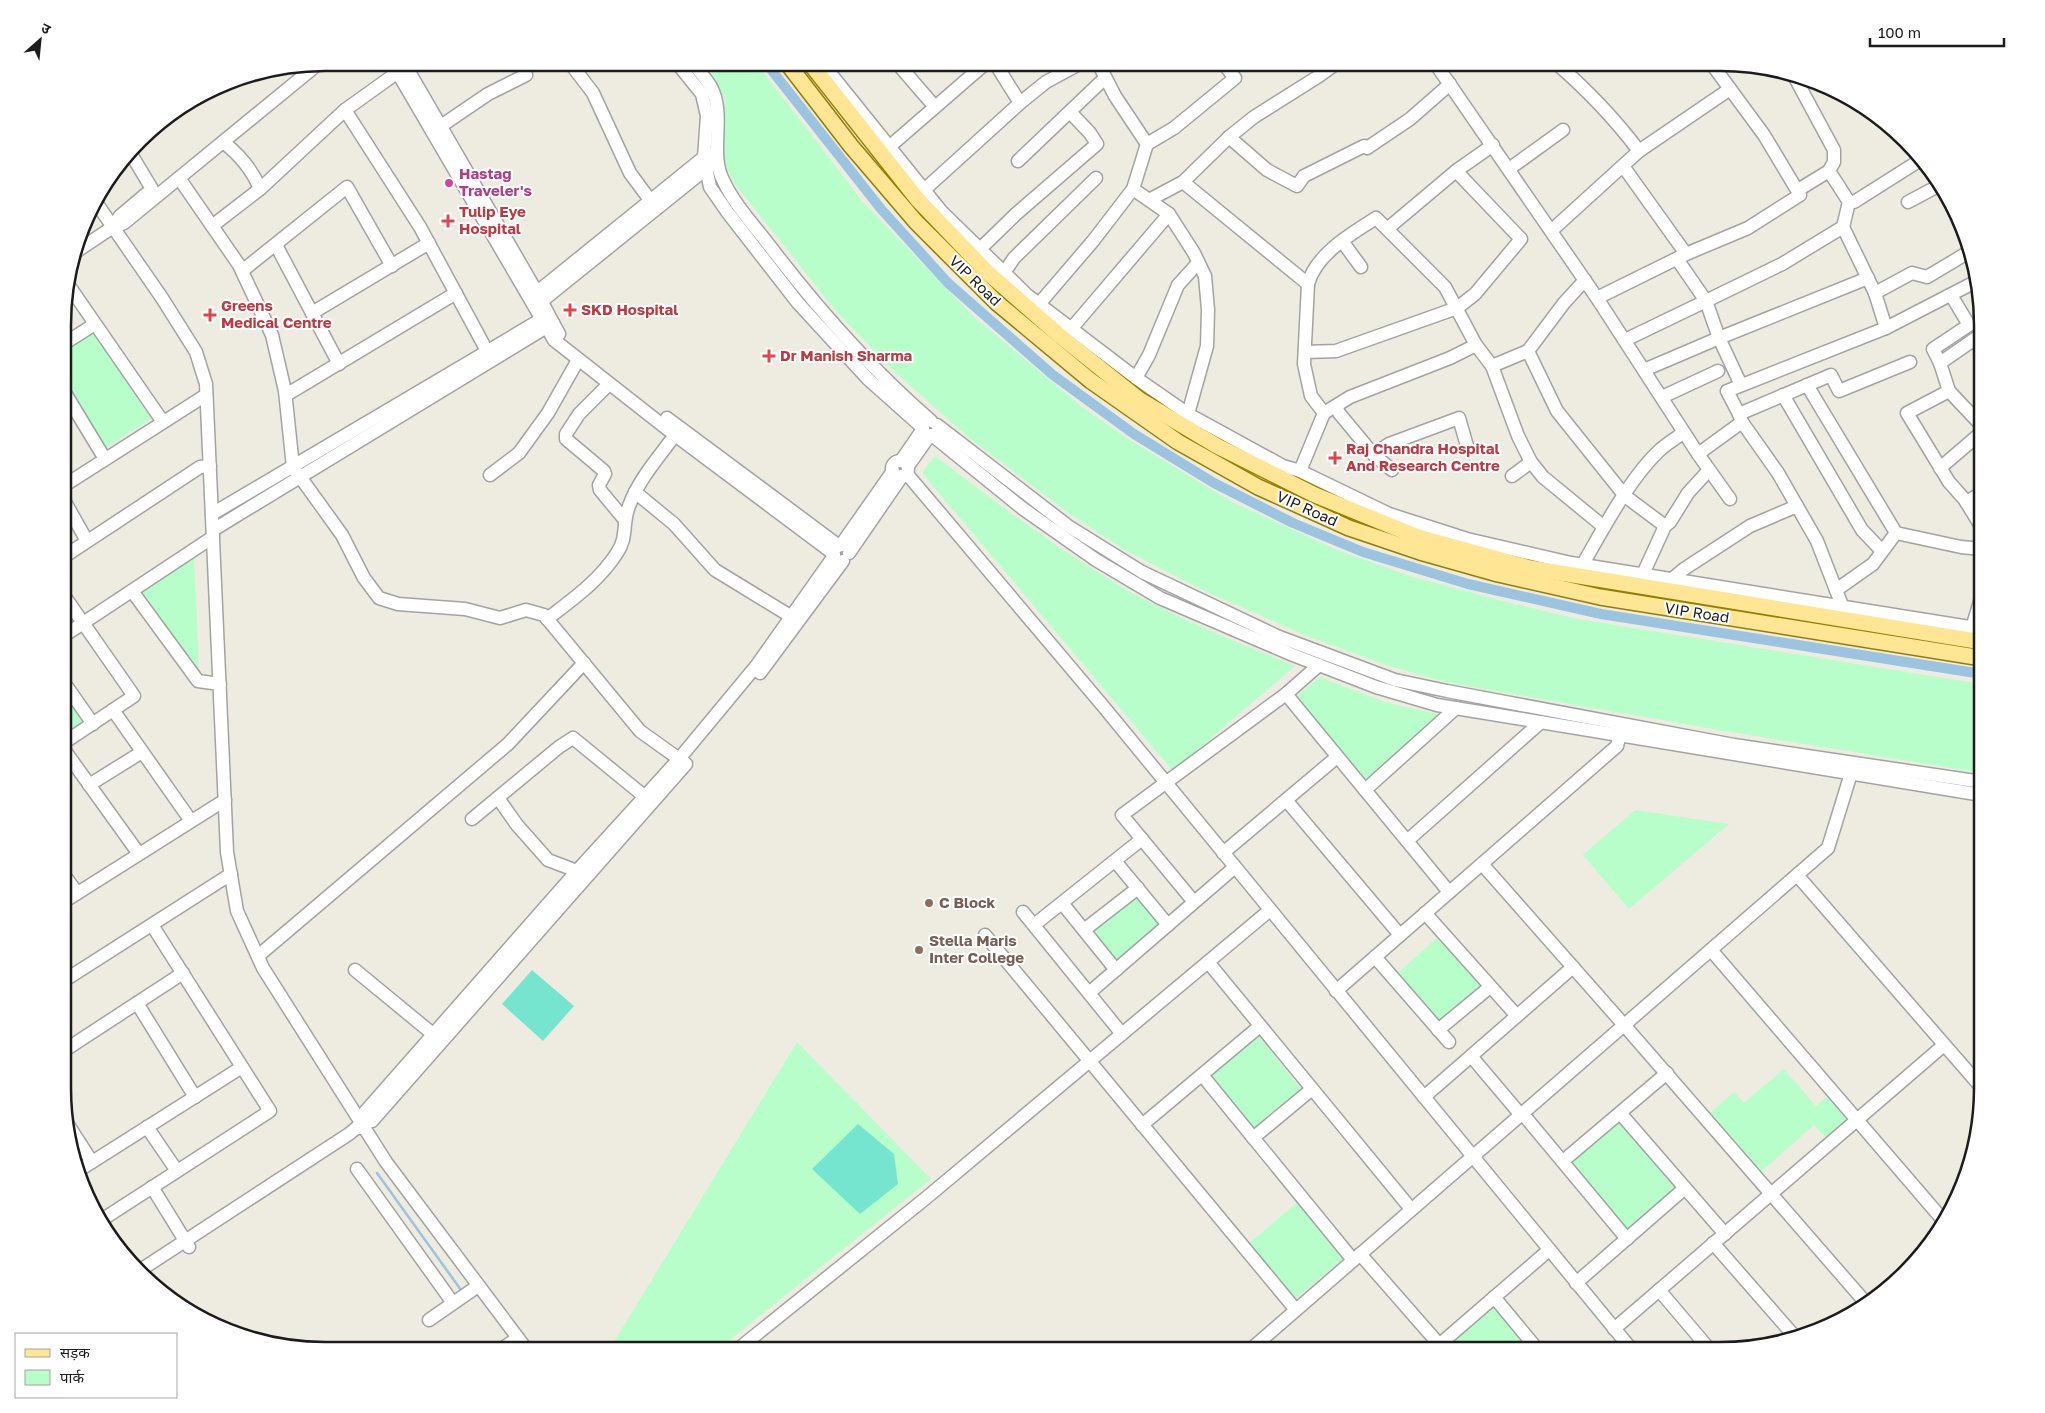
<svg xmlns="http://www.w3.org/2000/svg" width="2045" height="1413" viewBox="0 0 2045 1413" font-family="'Golos Text','Noto Sans Devanagari',sans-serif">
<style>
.park{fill:#b7feca}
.pitch{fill:#76e5cf}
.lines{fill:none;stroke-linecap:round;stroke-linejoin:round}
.stream{stroke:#9cc4e0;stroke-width:2.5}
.canal{stroke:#9cc4e0;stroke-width:10}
.minor-casing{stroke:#a3a3a3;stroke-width:15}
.major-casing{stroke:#937e00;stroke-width:18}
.minor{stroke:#fff;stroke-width:12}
.major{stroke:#ffe594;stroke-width:15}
.hotel-dot{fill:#d1479c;stroke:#fff;stroke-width:2}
.health-dot{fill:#e0444e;stroke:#fff;stroke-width:2}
.education-dot{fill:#8d6e63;stroke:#fff;stroke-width:2}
.labels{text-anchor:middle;stroke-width:4;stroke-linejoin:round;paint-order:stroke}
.hotel-label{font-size:15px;font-weight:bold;fill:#b23c85;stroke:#fff;text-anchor:start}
.health-label{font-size:15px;font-weight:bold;fill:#be3a42;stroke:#fff;text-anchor:start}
.street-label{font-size:15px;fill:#1c1c1c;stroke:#fff}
.education-label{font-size:15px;font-weight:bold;fill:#785e54;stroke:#fff;text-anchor:start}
.rim{fill:none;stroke:#1c1c1c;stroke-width:2.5}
</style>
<rect width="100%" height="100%" fill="#eeece0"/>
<g class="park">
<polygon points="704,63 756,63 863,202 973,316 1082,407 1128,439 1232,502 1337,550 1413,577 1507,602 1578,619 1982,684 1982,773 1719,730 1450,683 1389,666 1307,636 1205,591 1123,549 1067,512 967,436 895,372 836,311 734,183 723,161 725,99 714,76"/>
<polygon points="94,331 151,419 106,448 65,385 65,350"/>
<path d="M 935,456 C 992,499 1050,544 1112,581 C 1169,616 1233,640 1295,666 L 1173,771 L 922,473 Z"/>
<polygon points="194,555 199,670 140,589"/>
<polygon points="1320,677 1384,702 1438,714 1364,782 1295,698"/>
<polygon points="65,692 86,721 65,736"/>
<polygon points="1635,810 1729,824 1629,909 1583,855"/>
<polygon points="1135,894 1161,926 1118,962 1092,930"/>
<polygon points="1439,936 1482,985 1439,1023 1396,975"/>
<polygon points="1259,1037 1302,1090 1253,1129 1210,1076"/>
<polygon points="797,1042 931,1179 717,1350 609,1350"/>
<polygon points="1784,1069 1816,1106 1829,1095 1850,1119 1827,1139 1814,1125 1761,1172 1710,1113 1734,1092 1744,1103"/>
<polygon points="1619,1121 1677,1187 1627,1230 1570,1163"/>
<polygon points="1298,1202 1345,1257 1294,1300 1247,1245"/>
<polygon points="1494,1306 1526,1344 1518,1350 1451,1350 1447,1346"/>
</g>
<g class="pitch">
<polygon points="532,970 574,1006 543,1041 502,1004"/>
<polygon points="858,1124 894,1154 898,1184 860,1214 812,1169"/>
</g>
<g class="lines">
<polyline class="stream" points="377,1173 461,1290"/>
<polyline class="canal" points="766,63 881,209 948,283 1053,375 1134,434 1214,483 1293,523 1363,552 1468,584 1601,614 1982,674"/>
<defs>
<g id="minor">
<polyline points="392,63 554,340 675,435 834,554"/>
<polyline points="404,63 535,289 559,334"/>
<polyline points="570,63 593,93 630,173 650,200"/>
<polyline points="677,63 702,94 707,116 704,158 710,187 728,213 798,303 868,379 923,428"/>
<path d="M 693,63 C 698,70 706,78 711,87 C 726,115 709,153 723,180 C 734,204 753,224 769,245 C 817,308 871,369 931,421"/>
<polyline points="822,63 941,211 1027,295 1136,378 1188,414 1283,466 1300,471 1389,514 1467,539 1571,563 1982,629"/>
<polyline points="897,63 935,107"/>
<polyline points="1435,63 1597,298 1698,454 1742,422 1778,473 1817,541 1843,608"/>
<polyline points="1793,74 1834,150 1834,162 1829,171"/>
<polyline points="1020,103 1046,82 1081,63"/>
<polyline points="345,110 420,227 487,351"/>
<polyline points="441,126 488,94 526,75 524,69 533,63"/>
<polyline points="1229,137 1267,170 1297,186 1304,176 1364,146 1367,148 1410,119 1450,84"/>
<path d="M 223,142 C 240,155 252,169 260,189"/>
<polyline points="1147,144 1174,128 1235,78 1223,63"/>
<polyline points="889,147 986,63"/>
<polyline points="1639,151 1730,89"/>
<polyline points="131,154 152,189"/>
<polyline points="1018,161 1105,78"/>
<polyline points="1623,166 1686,254"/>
<polyline points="1509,169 1563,130"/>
<polyline points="1183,182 1308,284"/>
<polyline points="1133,189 1169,214 1194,253 1205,276 1208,310 1207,346 1188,414"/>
<polyline points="924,190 1020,103 995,63"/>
<polyline points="1798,190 1829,171 1849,202 1854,202 1922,159"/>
<polyline points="1149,200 1183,182 1229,137 1254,117 1319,76 1337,63"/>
<polyline points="95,201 162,298 196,352 206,384 227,852 237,911 263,968 386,1162 527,1350"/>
<polyline points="1908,202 1940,185"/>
<polyline points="212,226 260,189 345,110 398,72"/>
<polyline points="113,227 120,216 146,194"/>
<polyline points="1843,227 1849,202"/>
<polyline points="1387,229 1456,171 1493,145"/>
<path d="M 1551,231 L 1639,151 C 1615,119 1586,89 1556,63"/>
<polyline points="1342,241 1361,267"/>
<polyline points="276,245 339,364"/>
<polyline points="980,249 1016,214 1097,144 1090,133 1070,112"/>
<polyline points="77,251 113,227 124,223 318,64"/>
<polyline points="1677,259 1706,301 1782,264 1843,227 1875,293 1912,273 1927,277 1967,253"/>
<polyline points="242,271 347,187 392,266"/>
<polyline points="1004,273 1014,258 1096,178"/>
<polyline points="67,283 163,422"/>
<polyline points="1875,293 1886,328 1975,282"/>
<polyline points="531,297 708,154"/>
<polyline points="1597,298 1686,254 1748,228 1800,195 1764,135 1711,63"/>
<polyline points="1039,304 1093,241 1133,189 1147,144 1115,96 1098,63"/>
<polyline points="537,305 712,164"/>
<polyline points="312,313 429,243"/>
<polyline points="1071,329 1169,214"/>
<polyline points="1982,334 1940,363 1949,391 1982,426"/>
<polyline points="1625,340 1706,301 1719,338 1741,385"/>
<polyline points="65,343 95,324"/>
<polyline points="1476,345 1492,366 1518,436 1531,462 1543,477 1604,527"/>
<polyline points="1528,351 1564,303 1585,280"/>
<polyline points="1305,352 1336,351 1457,308 1475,294 1521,239 1456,171"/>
<polyline points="1940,363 1933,349 1969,325 1951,295"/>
<polyline points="1492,366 1528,351 1557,411 1625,496 1665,526"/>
<polyline points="1644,370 1719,338 1868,278"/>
<polyline points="1136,378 1149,355 1178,285 1198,263"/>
<polyline points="609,384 579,414 566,434 566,439 604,471 605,474 599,485 600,490 624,519"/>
<polyline points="1807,385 1896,533 1961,547 1982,549"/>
<polyline points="1949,391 1907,413 1949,482 1965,500 1982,528"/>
<polyline points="65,393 105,459"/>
<polyline points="286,395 456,293"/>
<polyline points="1783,395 1862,530 1882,551"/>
<polyline points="1662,397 1718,371"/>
<polyline points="1336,406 1339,413 1373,454 1392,470"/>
<polyline points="1739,414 1727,391 1886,328"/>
<polyline points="667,418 839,546"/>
<polyline points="1742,422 1739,414 1831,375 1839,391 1910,362"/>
<polyline points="937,425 1068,526 1142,572 1277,636 1395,680 1447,691 1734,745 1982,782"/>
<polyline points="932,435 1022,508 1096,560 1160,598 1293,655 1376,687 1437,705 1982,795"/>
<polyline points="1373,454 1389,444 1459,418 1467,446"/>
<polyline points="1698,454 1730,499"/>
<polyline points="901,461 923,429"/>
<circle cx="900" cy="469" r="8"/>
<polyline points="908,466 930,435"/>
<polyline points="1940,468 1982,432"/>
<path d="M 1300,471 L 1324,413 L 1350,397 L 1450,358 L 1476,345 L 1445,287 L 1376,218 C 1351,234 1316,254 1308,284 L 1304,364 L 1311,396 L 1324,413"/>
<polyline points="907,474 1103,706 1632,1350"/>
<polyline points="490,475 519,453 548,413 578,360"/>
<polyline points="1512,476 1531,462"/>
<polyline points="65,485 206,395"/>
<polyline points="635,492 674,524 715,570 792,617"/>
<polyline points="65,502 87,541"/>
<polyline points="1966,502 1982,493"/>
<polyline points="212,514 547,316"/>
<polyline points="213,530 553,323"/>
<polyline points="841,545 893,471"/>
<polyline points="849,553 902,476"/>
<polyline points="65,556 200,467 210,466"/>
<path d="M 1583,564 C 1603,529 1631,476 1661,449 C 1668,443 1676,438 1683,433"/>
<polyline points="1643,574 1665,526 1670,522 1688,493 1709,470"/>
<polyline points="1672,579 1684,569 1750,526 1797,506"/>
<polyline points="1836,590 1873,564 1896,533"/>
<polyline points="132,591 198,681 220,684"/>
<polyline points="65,597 134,696 65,742"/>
<path d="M 547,619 C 573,599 599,581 617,553 C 628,537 622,523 629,506 C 639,479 658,458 675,435"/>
<polyline points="1972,628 1982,595"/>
<polyline points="65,635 213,537"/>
<polyline points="760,673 843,561"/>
<polyline points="65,684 93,724"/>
<polyline points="1286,694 1449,892"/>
<polyline points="113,710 191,821"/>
<polyline points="65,751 139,854"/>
<polyline points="89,785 142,752"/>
<polyline points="1365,790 1456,708"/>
<polyline points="498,798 517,825 548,860 577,871"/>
<polyline points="1286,800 1400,935"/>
<polyline points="472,819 559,747 573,738 644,796"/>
<polyline points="1407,841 1541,722"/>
<polyline points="1223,853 1337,757"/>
<polyline points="1115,861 1168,925"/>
<polyline points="1482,864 1624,1025 1866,1303"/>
<polyline points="1797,875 1982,1088"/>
<polyline points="65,876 77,893"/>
<polyline points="65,901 225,800"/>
<polyline points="1194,902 1122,815 1286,694 1319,665"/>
<polyline points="1062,903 1116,970"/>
<polyline points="1023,912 1122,1034"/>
<polyline points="1425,913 1517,1016"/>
<polyline points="1034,925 1142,839"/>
<polyline points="1084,930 1138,888"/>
<polyline points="985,935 1296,1310"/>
<polyline points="1711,950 1943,1220"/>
<polyline points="258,956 508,744 584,663"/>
<polyline points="1375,957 1449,1042"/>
<polyline points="1208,962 1411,1209"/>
<polyline points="355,970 434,1035"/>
<polyline points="65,980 231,874"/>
<polyline points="1336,991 1617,746 1620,735"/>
<polyline points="1089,993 1235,867"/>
<polyline points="137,1003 195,1097"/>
<polyline points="1438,1030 1490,987"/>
<polyline points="65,1050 183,973"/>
<polyline points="1471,1056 1520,1114"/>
<polyline points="1202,1075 1353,1260"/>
<polyline points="1424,1097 1573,967"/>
<polyline points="1522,1113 1627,1239"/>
<polyline points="1620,1113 1725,1234"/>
<polyline points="65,1120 92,1162"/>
<polyline points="1142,1125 1260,1026"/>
<polyline points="147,1127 177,1171"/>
<polyline points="359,1128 365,1112 577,871 679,759 757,665 834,556"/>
<polyline points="1253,1138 1312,1089"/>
<polyline points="1563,1161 1667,1073"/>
<polyline points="81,1169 242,1067"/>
<polyline points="357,1169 453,1303"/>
<polyline points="152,1187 189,1247"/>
<polyline points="100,1221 270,1111 152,925"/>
<polyline points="1713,1243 1796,1338"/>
<polyline points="1360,1254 1444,1350"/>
<polyline points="142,1269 349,1134 361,1124 372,1121 686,764 640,731 544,615 526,610 500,618 465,609 398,604 379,598 364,578 342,535 293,467 285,391 272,335 239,265 179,178"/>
<polyline points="1576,1283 1685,1188"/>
<polyline points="1659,1290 1710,1350"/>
<polyline points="1494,1297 1538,1350"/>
<polyline points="429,1320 478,1286"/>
<polyline points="1614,1329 1944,1045"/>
<polyline points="1439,1345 1549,1250"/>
<polyline points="500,1350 518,1338"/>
<polyline points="737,1350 926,1198 1270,910"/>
<polyline points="1250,1350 1828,848 1853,767"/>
</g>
<g id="major">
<polyline points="787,63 851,146 916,222 996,302 1091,381 1178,442 1258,487 1349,528 1420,552 1498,574 1600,597 1982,658"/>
<polyline points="810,63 918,200 987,272 1060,336 1140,400 1217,446 1315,495 1418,537 1530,568 1982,642"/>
</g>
</defs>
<use href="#minor" class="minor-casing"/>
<use href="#major" class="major-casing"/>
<use href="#minor" class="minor"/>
<use href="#major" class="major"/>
</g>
<circle class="hotel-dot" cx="449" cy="183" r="5"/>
<g class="health-dot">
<path d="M445.5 213.5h5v5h5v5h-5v5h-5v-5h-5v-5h5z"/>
<path d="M567.5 302.5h5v5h5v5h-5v5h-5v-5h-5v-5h5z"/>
<path d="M207.5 307.5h5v5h5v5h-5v5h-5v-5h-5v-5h5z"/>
<path d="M766.5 348.5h5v5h5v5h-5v5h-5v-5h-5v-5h5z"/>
<path d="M1332.5 450.5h5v5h5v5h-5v5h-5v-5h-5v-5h5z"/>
</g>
<g class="education-dot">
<circle cx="929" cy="903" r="5"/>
<circle cx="919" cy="950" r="5"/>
</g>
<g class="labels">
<g class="hotel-label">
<text x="459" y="179">Hastag<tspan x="459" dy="17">Traveler's</tspan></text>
</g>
<g class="health-label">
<text x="459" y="217">Tulip Eye<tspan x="459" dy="17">Hospital</tspan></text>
<text x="221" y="311">Greens<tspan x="221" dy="17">Medical Centre</tspan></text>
<text x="581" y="315">SKD Hospital</text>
<text x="780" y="361">Dr Manish Sharma</text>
<text x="1346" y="454">Raj Chandra Hospital<tspan x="1346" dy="17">And Research Centre</tspan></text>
</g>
<g class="street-label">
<text transform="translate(975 281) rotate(44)" y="5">VIP Road</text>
<text transform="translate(1307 509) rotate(24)" y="5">VIP Road</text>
<text transform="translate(1697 613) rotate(9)" y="5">VIP Road</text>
</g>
<g class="education-label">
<text x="939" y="908">C Block</text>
<text x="929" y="946">Stella Maris<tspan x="929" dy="17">Inter College</tspan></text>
</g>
</g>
<path d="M0 0H2045V1413H0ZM325 71H1720A254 254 0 0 1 1974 325V1088A254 254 0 0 1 1720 1342H325A254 254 0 0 1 71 1088V325A254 254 0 0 1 325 71Z" fill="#fff" fill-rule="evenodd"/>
<path class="rim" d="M325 71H1720A254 254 0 0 1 1974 325V1088A254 254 0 0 1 1720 1342H325A254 254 0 0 1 71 1088V325A254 254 0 0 1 325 71Z"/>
<rect x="15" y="1333" width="162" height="65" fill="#ffffff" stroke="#a4a4a4"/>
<rect x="25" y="1349" width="25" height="8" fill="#ffe594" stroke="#a4a4a4"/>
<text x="60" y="1358" font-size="15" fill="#1c1c1c">सड़क</text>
<rect x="25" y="1370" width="25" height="15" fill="#b7feca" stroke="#a4a4a4"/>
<text x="60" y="1383" font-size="15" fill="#1c1c1c">पार्क</text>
<g transform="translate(40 40) rotate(27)" stroke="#ffffff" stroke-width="4" paint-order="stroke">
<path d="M0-4L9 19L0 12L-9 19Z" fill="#1c1c1c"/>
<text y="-8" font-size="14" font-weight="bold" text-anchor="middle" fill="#1c1c1c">उ</text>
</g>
<path d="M1870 38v8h134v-8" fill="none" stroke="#1c1c1c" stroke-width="2.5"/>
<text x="1878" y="38" font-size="15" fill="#1c1c1c" stroke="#ffffff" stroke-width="4" paint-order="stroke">100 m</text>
</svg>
